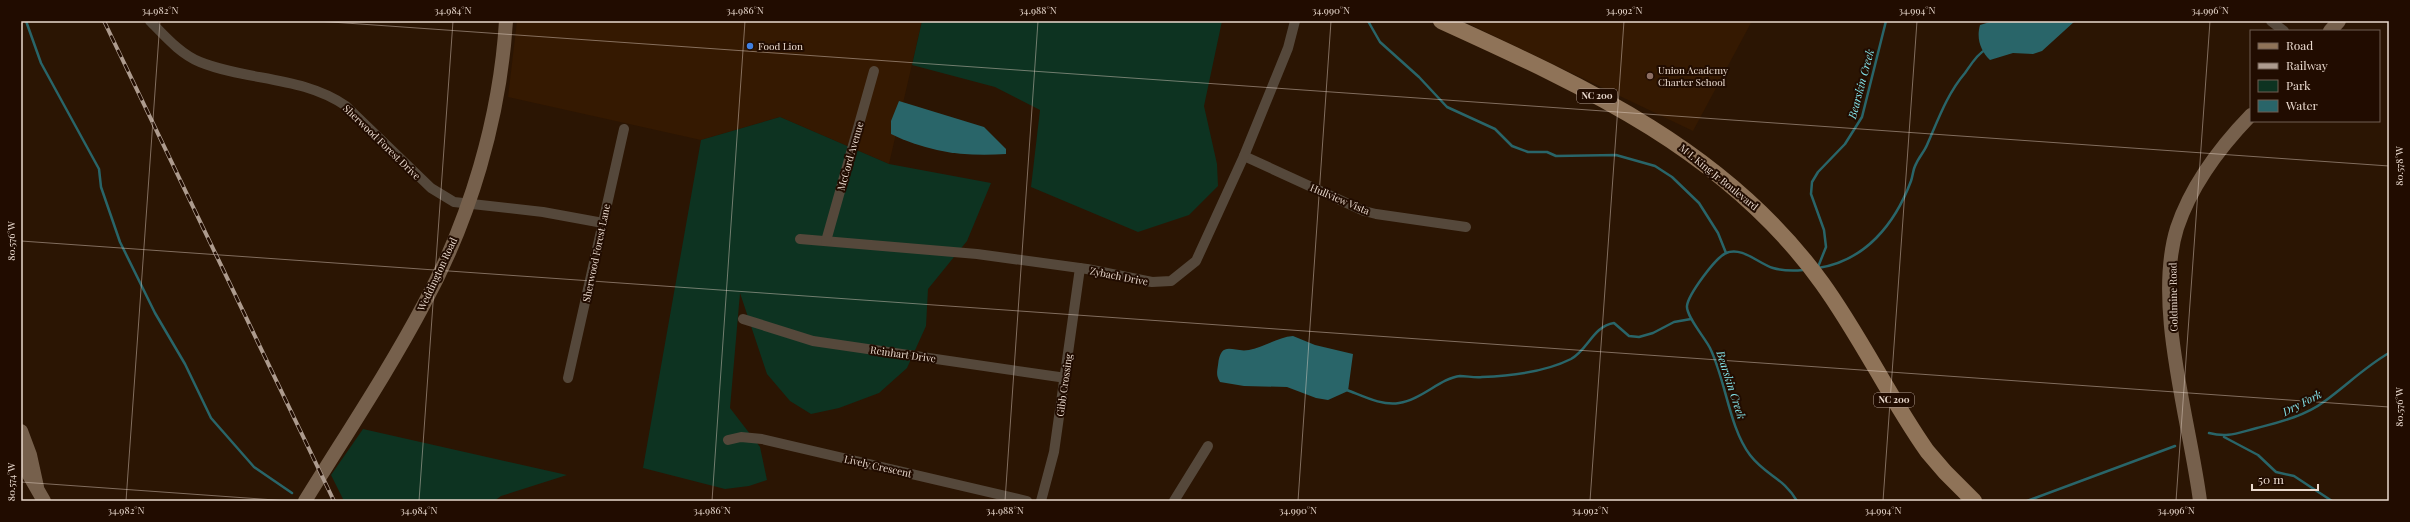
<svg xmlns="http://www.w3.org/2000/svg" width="2410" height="522" viewBox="0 0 2410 522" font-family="'Playfair Display',serif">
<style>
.built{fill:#351901}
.green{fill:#0d3321}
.water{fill:#296569}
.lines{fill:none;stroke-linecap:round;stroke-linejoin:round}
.stream{stroke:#296569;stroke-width:2.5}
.street{stroke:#55483b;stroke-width:10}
.secondary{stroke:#76604c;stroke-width:14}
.primary{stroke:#8f7358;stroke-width:16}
.rail-casing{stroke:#ad9b8e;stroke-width:4}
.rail{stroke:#210c00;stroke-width:2.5;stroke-dasharray:8;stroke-linecap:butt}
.ticks{fill:none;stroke:#eadace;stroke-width:1;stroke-opacity:0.45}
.shop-dot{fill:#3f7fe0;stroke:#210c00;stroke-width:1.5}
.education-dot{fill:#8d6e63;stroke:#210c00;stroke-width:1.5}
.labels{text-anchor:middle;stroke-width:4;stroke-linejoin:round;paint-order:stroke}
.shield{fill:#210c00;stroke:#ae9c90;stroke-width:1}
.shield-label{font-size:9px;font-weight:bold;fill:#eadace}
.poi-label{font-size:10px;fill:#eadace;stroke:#210c00;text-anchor:start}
.street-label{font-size:10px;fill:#eadace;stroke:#210c00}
.water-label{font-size:11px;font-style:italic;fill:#84e5eb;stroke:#210c00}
.neatline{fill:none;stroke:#eadace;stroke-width:1.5}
.ticks-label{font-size:10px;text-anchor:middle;fill:#eadace}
</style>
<rect width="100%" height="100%" fill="#2b1503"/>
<g class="built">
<polygon points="517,21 922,21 889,164 780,117 701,140 508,97"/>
<polygon points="1463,21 1752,21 1693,131"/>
</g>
<g class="green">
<polygon points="922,21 1222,21 1204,106 1217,164 1218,186 1189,215 1138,232 1031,187 1040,110 995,87 912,65"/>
<polygon points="780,117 889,164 991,183 967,241 928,289 926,326 907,368 879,393 839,408 811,414 790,401 767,374 740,293 730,408 760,447 767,480 749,486 725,489 643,468 701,140"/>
<polygon points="363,429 567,475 501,496 494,501 344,501 331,475"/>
</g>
<g class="water">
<path d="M 1993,21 L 2075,21 L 2042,51 L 2033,54 L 2013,53 L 1990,60 C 1981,51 1976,39 1980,25 Z"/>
<path d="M 899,101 L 984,127 L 1006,149 L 1006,154 C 965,157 928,152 891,134 L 891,121 Z"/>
<path d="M 1293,336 L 1315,345 L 1353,354 L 1348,391 L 1328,400 L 1316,398 L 1287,387 L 1244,386 L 1220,382 C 1216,376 1217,372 1218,365 C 1221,339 1233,353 1249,350 C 1265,347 1278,337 1293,336 Z"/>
</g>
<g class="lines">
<g class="stream">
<polyline points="26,21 41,63 99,169 101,187 120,242 155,313 185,364 211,418 254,467 292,493"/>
<polyline points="1368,21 1380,42 1419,77 1447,107 1495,129 1512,146 1528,152 1547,152 1556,156 1616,155 1655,166 1672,177 1699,203 1718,233 1726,253"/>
<polyline points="1818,267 1826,247 1824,230 1811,194 1812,182 1818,172 1845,144 1862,117 1886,21"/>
<path d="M 1818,268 C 1865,261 1895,224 1911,181 C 1913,175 1913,169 1916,164 C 1919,157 1924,152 1927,145 C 1938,120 1947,94 1965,73 C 1970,66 1977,54 1985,50"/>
<path d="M 1347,390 C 1363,396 1382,406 1399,403 C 1421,400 1441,378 1460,376 C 1467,376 1475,378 1482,377 C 1510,376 1545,372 1571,359 C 1588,350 1593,326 1614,323 L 1629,336 L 1639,337 L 1653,333 L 1674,322 L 1691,319"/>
<path d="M 2209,433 C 2228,438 2237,433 2257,428 C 2280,422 2305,416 2325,401 C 2347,385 2366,366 2389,353"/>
<polyline points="2224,437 2258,455 2276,472 2294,476 2332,501"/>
<path d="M 1797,501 C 1783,477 1766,476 1750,455 C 1729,427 1726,381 1710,348 C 1705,338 1686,316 1687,306 C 1688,295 1715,258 1726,253 C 1742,246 1759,264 1773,268 C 1784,271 1793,271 1803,270"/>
<polyline points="2027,501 2175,446"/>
</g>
<g class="street">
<path d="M 150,21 C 164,35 180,54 200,62 C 247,81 303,76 346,106 L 431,188 L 454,202 L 543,212 L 603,223"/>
<polyline points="2271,21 2284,31"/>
<polyline points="1244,156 1364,211 1376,214 1466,227"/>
<polyline points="800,239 977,254 1087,269 1152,282 1171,281 1196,261 1244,156 1288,48 1295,21"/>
<polyline points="826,241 874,71"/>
<polyline points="743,319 813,341 1066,378"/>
<polyline points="568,378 624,129"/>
<polyline points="728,440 741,437 762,439 1027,501"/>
<polyline points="1041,501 1054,452 1080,268"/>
<polyline points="1174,501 1208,446"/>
</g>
<g class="secondary">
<polyline points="2330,31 2339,21"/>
<polyline points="21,431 30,455 37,487"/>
<polyline points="21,461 44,501"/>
<path d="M 305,501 C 345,436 388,372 424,304 C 470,219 500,118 506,21"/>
<path d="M 2200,501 C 2190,422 2153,305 2177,228 C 2191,186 2221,146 2251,115"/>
</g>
<path class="primary" d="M 1441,21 C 1586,87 1727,151 1822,283 C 1861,337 1889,397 1927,451 L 1945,472 L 1974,501"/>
<defs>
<polyline id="rail" points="104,21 334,501"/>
</defs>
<use href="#rail" class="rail-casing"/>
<use href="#rail" class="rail"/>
</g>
<path class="ticks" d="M 317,21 L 2389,166M 21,241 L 2389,407M 21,482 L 289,501M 126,501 L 160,21M 419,501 L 453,21M 712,501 L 745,21M 1005,501 L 1038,21M 1298,501 L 1331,21M 1590,501 L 1624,21M 1883,501 L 1917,21M 2176,501 L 2210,21"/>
<circle class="shop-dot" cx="750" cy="46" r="4"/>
<circle class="education-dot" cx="1650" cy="76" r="4"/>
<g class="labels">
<g class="shield">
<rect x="1577" y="89" width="40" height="14" rx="3"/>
<rect x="1874" y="393" width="40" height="14" rx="3"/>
</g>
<g class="shield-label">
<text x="1597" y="99">NC 200</text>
<text x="1894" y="403">NC 200</text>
</g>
<g class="poi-label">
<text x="758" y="50">Food Lion</text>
<text x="1658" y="74">Union Academy<tspan x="1658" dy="12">Charter School</tspan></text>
</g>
<g class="street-label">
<text transform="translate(382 142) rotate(44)" y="4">Sherwood Forest Drive</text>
<text transform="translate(850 156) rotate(-74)" y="4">McCord Avenue</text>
<text transform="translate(1719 177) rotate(39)" y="4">M L King Jr Boulevard</text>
<text transform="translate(1340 199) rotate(23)" y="4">Hullview Vista</text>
<text transform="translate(596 253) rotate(-78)" y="4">Sherwood Forest Lane</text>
<text transform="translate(437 274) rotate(-65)" y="4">Weddington Road</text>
<text transform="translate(1119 276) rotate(11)" y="4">Zybach Drive</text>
<text transform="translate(2173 297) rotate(-91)" y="4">Goldmine Road</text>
<text transform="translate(903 354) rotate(8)" y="4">Reinhart Drive</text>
<text transform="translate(1064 385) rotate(-82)" y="4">Gibb Crossing</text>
<text transform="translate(878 466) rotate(13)" y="4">Lively Crescent</text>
</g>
<g class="water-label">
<text transform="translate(1861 84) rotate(-75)" y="4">Bearskin Creek</text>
<text transform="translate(1731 385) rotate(72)" y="4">Bearskin Creek</text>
<text transform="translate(2302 403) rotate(-27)" y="4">Dry Fork</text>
</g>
</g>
<rect width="2410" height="522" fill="none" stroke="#210c00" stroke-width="44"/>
<rect x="2250" y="30" width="130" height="92" fill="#210c00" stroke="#715e52"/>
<rect x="2258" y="43" width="20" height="6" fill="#8f7358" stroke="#715e52"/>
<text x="2286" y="50" font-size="12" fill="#eadace">Road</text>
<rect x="2258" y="63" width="20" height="6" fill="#ad9b8e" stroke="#715e52"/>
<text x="2286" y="70" font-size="12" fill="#eadace">Railway</text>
<rect x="2258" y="80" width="20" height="12" fill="#0d3321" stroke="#715e52"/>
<text x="2286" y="90" font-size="12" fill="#eadace">Park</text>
<rect x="2258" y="100" width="20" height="12" fill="#296569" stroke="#715e52"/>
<text x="2286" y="110" font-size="12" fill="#eadace">Water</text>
<path d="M2252 484v6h66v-6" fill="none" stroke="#eadace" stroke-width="2"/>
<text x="2258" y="484" font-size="12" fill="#eadace" stroke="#210c00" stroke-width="3" paint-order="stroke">50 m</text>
<rect x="22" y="22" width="2366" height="478" class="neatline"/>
<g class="ticks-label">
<text x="160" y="14">34.982°N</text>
<text x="453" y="14">34.984°N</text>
<text x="745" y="14">34.986°N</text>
<text x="1038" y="14">34.988°N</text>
<text x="1331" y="14">34.990°N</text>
<text x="1624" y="14">34.992°N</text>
<text x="1917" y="14">34.994°N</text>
<text x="2210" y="14">34.996°N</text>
<text transform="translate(2399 166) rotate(-90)" y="4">80.578°W</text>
<text transform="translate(11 241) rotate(-90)" y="4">80.576°W</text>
<text transform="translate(2399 407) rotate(-90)" y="4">80.576°W</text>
<text transform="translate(11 482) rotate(-90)" y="4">80.574°W</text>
<text x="126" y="514">34.982°N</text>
<text x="419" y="514">34.984°N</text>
<text x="712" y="514">34.986°N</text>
<text x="1005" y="514">34.988°N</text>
<text x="1298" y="514">34.990°N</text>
<text x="1590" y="514">34.992°N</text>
<text x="1883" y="514">34.994°N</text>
<text x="2176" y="514">34.996°N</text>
</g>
</svg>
